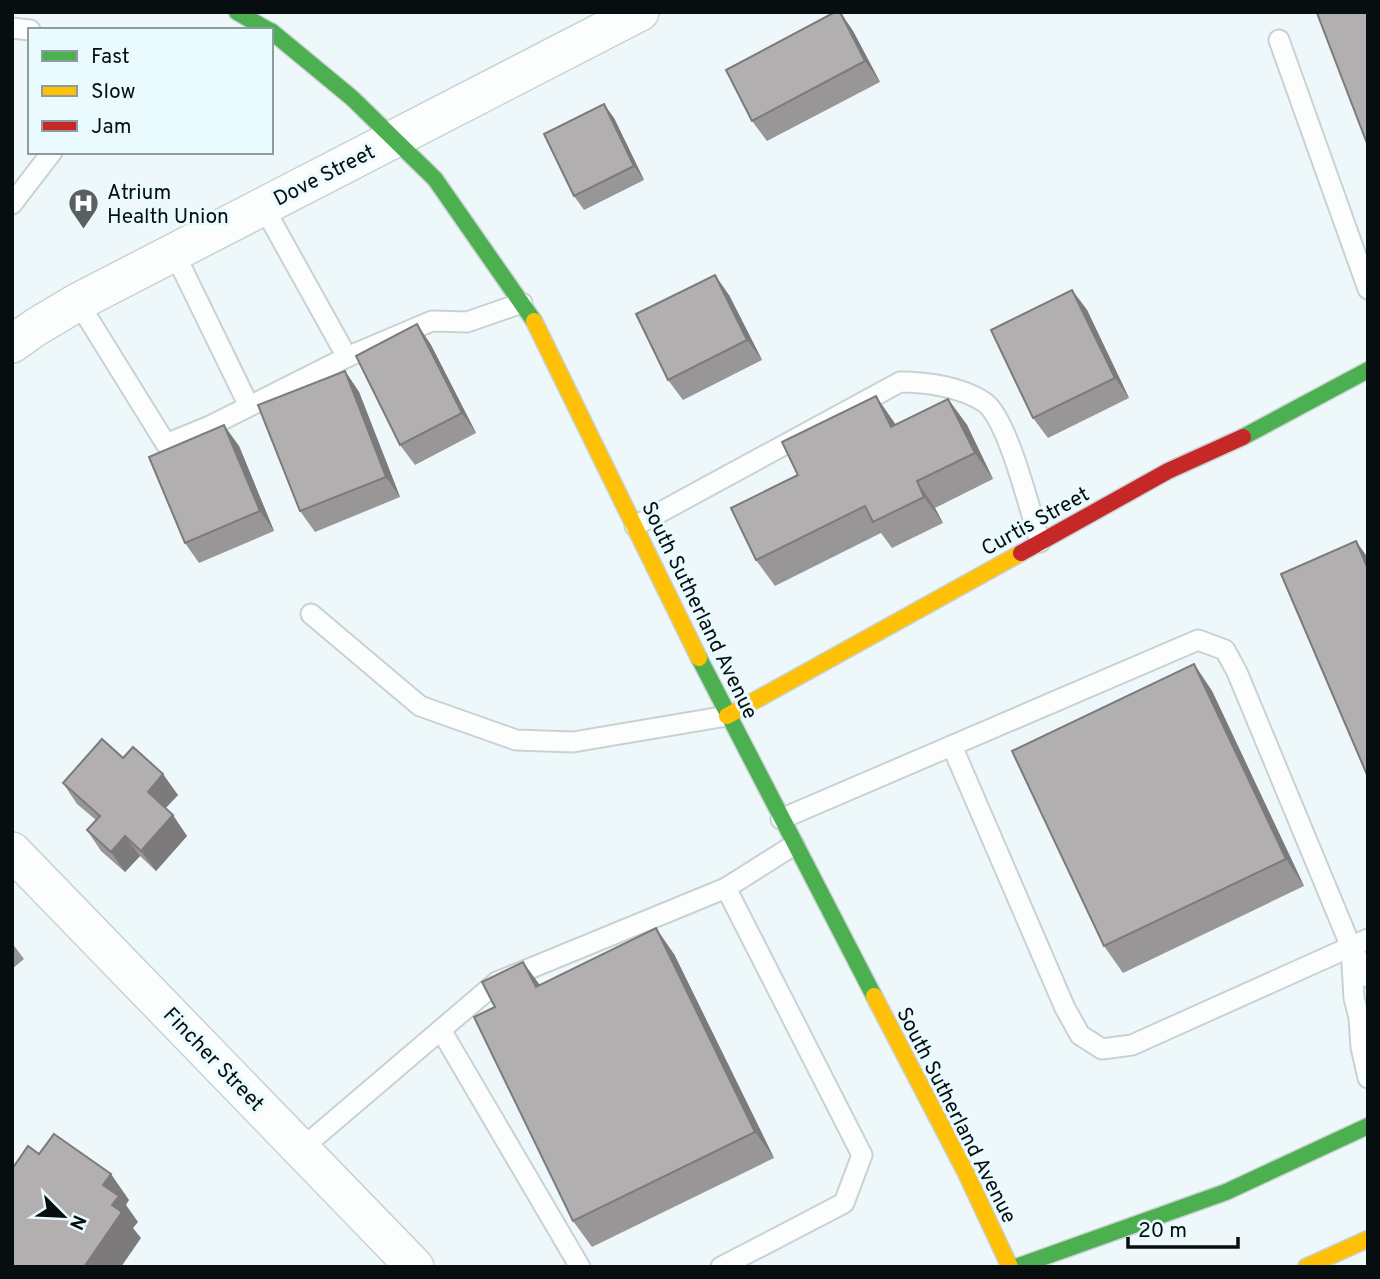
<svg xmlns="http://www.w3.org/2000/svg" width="1380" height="1279" viewBox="0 0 1380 1279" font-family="Overpass,sans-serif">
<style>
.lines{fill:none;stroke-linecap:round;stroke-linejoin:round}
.lane-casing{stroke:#c9d2d3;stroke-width:23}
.street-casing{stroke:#c9d2d3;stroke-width:40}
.fast-casing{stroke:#c9d2d3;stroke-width:19}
.slow-casing{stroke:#c9d2d3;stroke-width:19}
.jam-casing{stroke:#c9d2d3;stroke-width:19}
.lane{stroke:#fcfefe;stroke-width:19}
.street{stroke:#fcfefe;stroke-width:37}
.fast{stroke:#4caf50;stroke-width:16}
.slow{stroke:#ffc107;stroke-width:16}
.jam{stroke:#c62828;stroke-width:16}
.wall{fill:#999697}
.shaded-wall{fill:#7d7a7b}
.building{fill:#b2afb0;stroke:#7d7a7b;stroke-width:2}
.labels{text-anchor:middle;stroke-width:6;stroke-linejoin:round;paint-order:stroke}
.street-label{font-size:21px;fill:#070e0f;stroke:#e9fbff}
.poi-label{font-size:21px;fill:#070e0f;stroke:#e9fbff;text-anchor:start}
</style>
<rect width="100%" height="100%" fill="#eef8fa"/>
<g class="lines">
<defs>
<g id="lane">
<polyline points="12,28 30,30"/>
<polyline points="1279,40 1368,289"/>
<polyline points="12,204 52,152"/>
<polyline points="263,206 347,357"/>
<polyline points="174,252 249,406"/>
<polyline points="78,302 166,444 210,426 347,357 432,321 467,322 522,303"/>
<path d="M 635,526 L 900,382 C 926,382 962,387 984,402 C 1008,418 1030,512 1040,542"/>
<polyline points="311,614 420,706 516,740 573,742 727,716"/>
<polyline points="952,746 1065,1008 1080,1035 1102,1049 1132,1045 1368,939"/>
<polyline points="781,819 1198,640 1225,650 1237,672 1351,947"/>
<polyline points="726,888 794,845"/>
<polyline points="1368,977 1351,947 1354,998 1359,1018 1361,1047 1368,1078"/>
<polyline points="441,1030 580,1267"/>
<polyline points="301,1149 497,982 726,888 862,1155 844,1203 721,1267"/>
</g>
<g id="street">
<polyline points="12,344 36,327 78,302 640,12"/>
<polyline points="12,851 415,1267"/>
</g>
<g id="fast">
<polyline points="237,12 268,30"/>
<polyline points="271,31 352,98 435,179 534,321"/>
<polyline points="1243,437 1368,370"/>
<polyline points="699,658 874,996"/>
<polyline points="1016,1267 1226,1192 1368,1126"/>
</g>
<g id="slow">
<polyline points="534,321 699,658"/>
<polyline points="727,716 1021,553"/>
<polyline points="874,996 965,1171 1010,1267"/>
<polyline points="1306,1267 1368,1239"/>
</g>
<polyline id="jam" points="1021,553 1168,471 1243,437"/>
</defs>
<use href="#lane" class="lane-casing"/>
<use href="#street" class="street-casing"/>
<use href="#fast" class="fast-casing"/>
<use href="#slow" class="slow-casing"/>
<use href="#jam" class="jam-casing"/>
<use href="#lane" class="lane"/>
<use href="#street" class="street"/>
<use href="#fast" class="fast"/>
<use href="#slow" class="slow"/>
<use href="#jam" class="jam"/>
</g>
<g class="wall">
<polygon points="840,12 853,31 880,82 767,141 752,121"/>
<polygon points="614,118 644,180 584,210 574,196"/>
<polygon points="1072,290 1087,310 1129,398 1048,438 1033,418"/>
<polygon points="729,295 762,360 683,400 668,380"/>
<polygon points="417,324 431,345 476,433 415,465 400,445"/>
<polygon points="345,371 359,392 400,497 315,532 300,511"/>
<polygon points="948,399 967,425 993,479 935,508 943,523 892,548 881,533 775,586 756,560 798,475 894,422 895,425"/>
<polygon points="239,446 274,531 199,563 185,543"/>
<polygon points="1194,664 1212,691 1304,886 1123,973 1104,946"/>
<polygon points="123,758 178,795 165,808 187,836 156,871 140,856 125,872 101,851 87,830 96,820 77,804 63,783"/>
<polygon points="12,943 24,959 12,969"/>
<polygon points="674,954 774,1158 592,1247 573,1221 495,1007 540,985"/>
</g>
<g class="shaded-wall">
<polygon points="840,12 853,31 880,82 865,61"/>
<polygon points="604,104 614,118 644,180 634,166"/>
<polygon points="715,275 729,295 762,360 747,340"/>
<polygon points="1072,290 1087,310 1129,398 1115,378"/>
<polygon points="417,324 431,345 476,433 462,413"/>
<polygon points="345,371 359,392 400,497 386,477"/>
<polygon points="876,396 894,422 909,453 891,427"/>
<polygon points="948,399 967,425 993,479 975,453"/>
<polygon points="224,425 239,446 274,531 260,511"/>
<polygon points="917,481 935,508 943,523 924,497"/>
<polygon points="1356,541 1368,558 1368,569"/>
<polygon points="1194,664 1212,691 1304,886 1286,859"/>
<polygon points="163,774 178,795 162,812 148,792"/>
<polygon points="173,815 187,836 156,871 141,851"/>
<polygon points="125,836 140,856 125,872 111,852"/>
<polygon points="656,928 674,954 774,1158 755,1132"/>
<polygon points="523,962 542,988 536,987"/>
<polygon points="111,1174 129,1200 126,1205 138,1222 133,1228 141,1238 121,1267 84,1267 112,1205 103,1185"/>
</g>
<g class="building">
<polygon points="835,12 840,12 865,61 752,121 726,70"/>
<polygon points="1319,12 1368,12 1368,146 1317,13"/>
<polygon points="604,104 634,166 574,196 544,134"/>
<polygon points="715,275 747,340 668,380 636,314"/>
<polygon points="1072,290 1115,378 1033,418 991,330"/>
<polygon points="417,324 462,413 400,445 356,356"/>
<polygon points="345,371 386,477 300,511 258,405"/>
<polygon points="876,396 891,427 948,399 975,453 917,481 924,497 873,522 865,506 756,560 731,508 798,475 782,442"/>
<polygon points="224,425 260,511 185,543 149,457"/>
<polygon points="1356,541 1368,569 1368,777 1281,574"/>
<polygon points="1194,664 1286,859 1104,946 1012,751"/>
<polygon points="102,739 123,758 133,747 163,774 148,792 173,815 141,851 125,836 111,852 87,830 100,816 63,783"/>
<polygon points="656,928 755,1132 573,1221 474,1017 495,1007 482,982 523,962 536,987"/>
<polygon points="54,1134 111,1174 103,1185 119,1196 112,1205 122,1212 84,1267 12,1267 12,1169 28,1146 39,1154"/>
</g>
<defs>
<symbol id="hospital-pin" viewBox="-11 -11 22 30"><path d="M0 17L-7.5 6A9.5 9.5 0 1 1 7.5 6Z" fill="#586061" stroke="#e9fbff"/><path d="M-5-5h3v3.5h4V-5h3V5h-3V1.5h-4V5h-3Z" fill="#fff"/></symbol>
</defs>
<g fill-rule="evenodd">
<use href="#hospital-pin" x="66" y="186" width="35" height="47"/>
</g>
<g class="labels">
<g class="street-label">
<text transform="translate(324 175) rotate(-27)" y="7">Dove Street</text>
<text transform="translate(1035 521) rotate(-29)" y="7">Curtis Street</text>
<text transform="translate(700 610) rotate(64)" y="7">South Sutherland Avenue</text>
<text transform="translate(214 1059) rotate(46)" y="7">Fincher Street</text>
<text transform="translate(957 1115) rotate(63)" y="7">South Sutherland Avenue</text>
</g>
<g class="poi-label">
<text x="107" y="199">Atrium<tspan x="107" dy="24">Health Union</tspan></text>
</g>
</g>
<rect width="1380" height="1279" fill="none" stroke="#070e0f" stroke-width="28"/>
<rect x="28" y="28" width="245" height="126" fill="#e9fbff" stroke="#8f9c9f" stroke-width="2"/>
<rect x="42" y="51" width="35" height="10" fill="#4caf50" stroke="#8f9c9f" stroke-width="2"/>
<text x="91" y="63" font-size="21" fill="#070e0f">Fast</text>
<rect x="42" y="86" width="35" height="10" fill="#ffc107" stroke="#8f9c9f" stroke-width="2"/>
<text x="91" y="98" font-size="21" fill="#070e0f">Slow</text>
<rect x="42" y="121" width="35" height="10" fill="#c62828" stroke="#8f9c9f" stroke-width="2"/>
<text x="91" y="133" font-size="21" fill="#070e0f">Jam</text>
<g transform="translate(63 1216) rotate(114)" stroke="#e9fbff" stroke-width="5" paint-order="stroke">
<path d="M0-5L12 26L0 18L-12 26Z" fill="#070e0f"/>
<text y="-10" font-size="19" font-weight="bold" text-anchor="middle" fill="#070e0f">N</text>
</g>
<path d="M1128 1237v10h110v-10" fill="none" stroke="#070e0f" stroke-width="3.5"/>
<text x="1138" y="1237" font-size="21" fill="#070e0f" stroke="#e9fbff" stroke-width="5" paint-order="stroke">20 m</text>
</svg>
